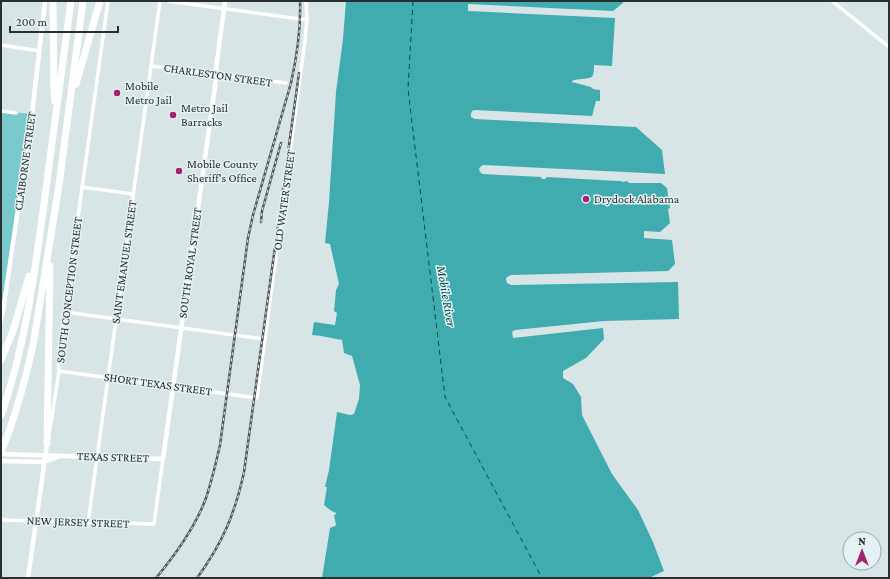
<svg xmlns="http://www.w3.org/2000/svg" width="890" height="579" viewBox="0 0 890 579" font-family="'Crimson Pro',serif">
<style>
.green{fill:#7ac9cc}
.water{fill:#40acb0}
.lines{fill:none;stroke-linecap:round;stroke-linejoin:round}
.ferry{stroke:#06494b;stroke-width:1;stroke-dasharray:5 4;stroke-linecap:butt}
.minor{stroke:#fff;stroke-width:3.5}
.tertiary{stroke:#fff;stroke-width:4.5}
.motorway{stroke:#fff;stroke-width:7}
.rail-casing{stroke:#515858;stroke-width:2.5}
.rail{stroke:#e5f2f3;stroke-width:1;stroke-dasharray:3;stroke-linecap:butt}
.poi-dot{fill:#a42270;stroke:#e5f2f3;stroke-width:1.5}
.labels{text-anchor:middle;stroke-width:3;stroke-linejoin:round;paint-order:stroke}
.street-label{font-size:12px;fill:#292e2e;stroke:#e5f2f3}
.poi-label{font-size:12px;fill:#292e2e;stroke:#e5f2f3;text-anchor:start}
.water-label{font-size:13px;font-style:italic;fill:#06494b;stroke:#e5f2f3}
</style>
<rect width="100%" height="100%" fill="#d8e5e6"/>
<polygon class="green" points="1,111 32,114 1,320"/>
<path class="water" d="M 346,1 L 623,1 L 623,3 L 613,11 L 468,4 L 468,11 L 615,18 L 612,66 L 594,65 C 594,68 594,72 593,75 C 592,80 578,78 572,81 L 572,82 L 591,87 L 593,89 L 600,90 L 600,101 L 596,101 L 592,116 L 475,110 L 472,111 L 471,114 L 471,117 L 475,119 L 636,127 L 662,150 L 665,174 L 483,165 L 480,167 C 478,170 480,173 483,174 L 541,177 L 542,179 L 545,179 L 547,177 L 618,181 L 621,181 L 623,182 L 627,181 L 629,183 L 661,183 L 667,188 L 670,208 L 668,209 L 670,223 L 660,232 L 644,231 L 644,238 L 672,240 L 675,264 L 668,271 L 511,275 L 507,277 L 506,279 L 507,283 L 511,285 L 678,282 L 679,319 L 604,321 L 515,330 L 512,332 L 513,338 L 603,328 L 604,339 L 586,358 L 563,371 L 563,378 L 573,384 L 581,397 L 582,415 L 612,474 L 638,510 L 653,542 L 664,571 L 649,578 L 322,578 L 330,528 L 335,526 L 336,525 L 334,515 L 336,514 L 336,513 L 330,510 L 324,505 L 327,487 L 325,487 L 329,470 L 337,412 L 350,415 L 354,414 L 359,399 L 360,385 L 352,356 L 344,353 L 342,340 L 321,336 L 312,335 L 314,322 L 335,325 L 337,313 L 334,311 L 336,290 L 339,284 L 330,244 L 325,243 L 329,202 L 336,92 L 343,39 Z"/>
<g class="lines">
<polyline class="ferry" points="413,1 408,89 445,397 542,578"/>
<g class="minor">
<polyline points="168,1 300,19 307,19"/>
<polyline points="832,1 889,47"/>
<polyline points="1,45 40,51"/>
<polyline points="151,66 286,83"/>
<polyline points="1,111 16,113"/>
<polyline points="82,187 133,194"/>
<polyline points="65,312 264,339"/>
<polyline points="59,371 257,398 305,40 307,19 306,1"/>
<polyline points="50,429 59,371 58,364 61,340 108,1"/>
<polyline points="1,520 154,524 163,459"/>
<polyline points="88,523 160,1"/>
</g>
<g class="tertiary">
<polyline points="1,320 3,311 32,114 45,1"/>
<polyline points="1,454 163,459 216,79 216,69 225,1"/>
<polyline points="1,461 44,462 58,457"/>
<polyline points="28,578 47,444"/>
</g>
<g class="motorway">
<polyline points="53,1 54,94 55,101"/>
<polyline points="76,84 100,1"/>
<polyline points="1,360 13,331 29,276"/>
<path d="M 1,415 C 24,351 34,278 43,211 C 52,141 62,71 71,1"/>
<polyline points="47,444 50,266"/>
<path d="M 1,452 C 16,416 26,378 34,340 L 59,185 L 83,1"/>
</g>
<defs>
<g id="rail">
<polyline points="261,222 262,211 281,143"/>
<path d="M 156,578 C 176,554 195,528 206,498 C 212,480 216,463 220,445 L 248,238 L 253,215 L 291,83 C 297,56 301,29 300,1"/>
<path d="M 197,578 C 222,544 235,514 244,472 L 299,73"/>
</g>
</defs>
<use href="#rail" class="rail-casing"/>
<use href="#rail" class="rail"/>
</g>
<g class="poi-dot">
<circle cx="117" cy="93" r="4"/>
<circle cx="173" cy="115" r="4"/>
<circle cx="179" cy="171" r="4"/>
<circle cx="586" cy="199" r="4"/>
</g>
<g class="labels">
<g class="street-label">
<text transform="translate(218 75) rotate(8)" y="4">CHARLESTON STREET</text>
<text transform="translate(25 161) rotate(-82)" y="4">CLAIBORNE STREET</text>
<text transform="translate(284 200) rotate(-82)" y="4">OLD WATER STREET</text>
<text transform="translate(124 262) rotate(-82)" y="4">SAINT EMANUEL STREET</text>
<text transform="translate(190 263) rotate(-82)" y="4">SOUTH ROYAL STREET</text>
<text transform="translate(69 290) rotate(-83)" y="4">SOUTH CONCEPTION STREET</text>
<text transform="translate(158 384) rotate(8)" y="4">SHORT TEXAS STREET</text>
<text transform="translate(113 457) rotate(2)" y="4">TEXAS STREET</text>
<text transform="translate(78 522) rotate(2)" y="4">NEW JERSEY STREET</text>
</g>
<g class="poi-label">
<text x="125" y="90">Mobile<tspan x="125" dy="14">Metro Jail</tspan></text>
<text x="181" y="112">Metro Jail<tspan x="181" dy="14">Barracks</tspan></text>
<text x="187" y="168">Mobile County<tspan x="187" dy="14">Sheriff's Office</tspan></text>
<text x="594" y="203">Drydock Alabama</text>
</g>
<g class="water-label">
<text transform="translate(447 296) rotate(80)" y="5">Mobile River</text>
</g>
</g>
<rect width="890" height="579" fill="none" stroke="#292e2e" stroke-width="4"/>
<g transform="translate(862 551)"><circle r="19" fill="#e5f2f3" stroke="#9aa4a4"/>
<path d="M0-3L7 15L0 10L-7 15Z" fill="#a42270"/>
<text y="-6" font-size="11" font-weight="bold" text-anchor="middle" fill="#292e2e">N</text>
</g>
<path d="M10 26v6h108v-6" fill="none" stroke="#292e2e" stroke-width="2"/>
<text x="16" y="26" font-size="12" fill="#292e2e" stroke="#e5f2f3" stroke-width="3" paint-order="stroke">200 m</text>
</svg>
